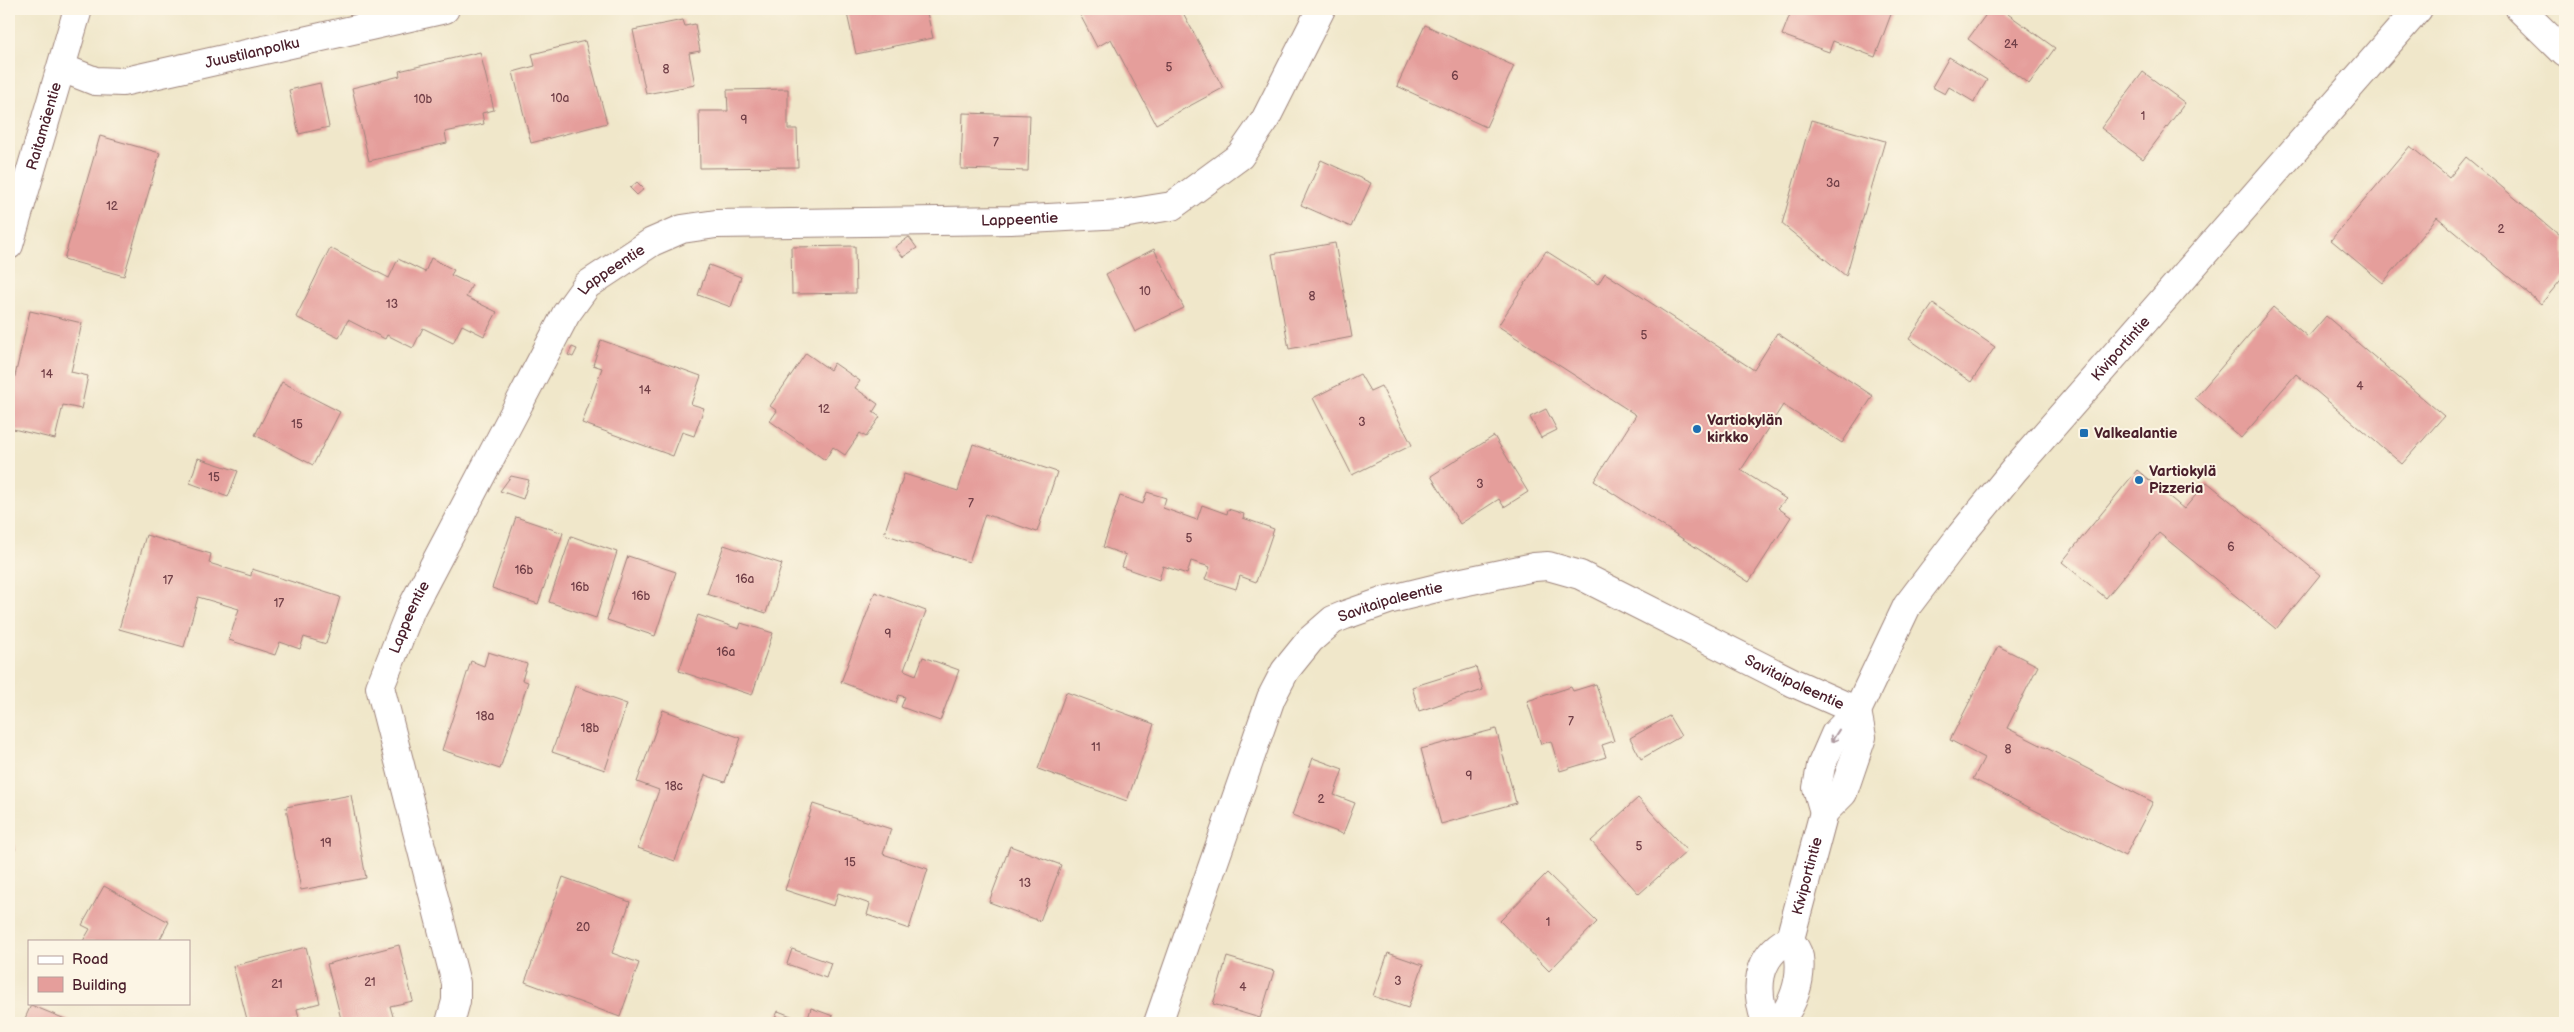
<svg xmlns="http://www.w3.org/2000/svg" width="2574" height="1032" viewBox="0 0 2574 1032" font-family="'Balsamiq Sans',sans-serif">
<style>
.building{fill:#e59e9b}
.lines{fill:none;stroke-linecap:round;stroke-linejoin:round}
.minor-casing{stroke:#9d837a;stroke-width:30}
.tertiary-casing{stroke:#9d837a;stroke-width:30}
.secondary-casing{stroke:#9d837a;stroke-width:30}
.minor{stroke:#fff;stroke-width:28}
.tertiary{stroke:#fff;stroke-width:28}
.secondary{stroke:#fff;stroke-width:28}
.oneway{stroke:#ae9aa0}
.poi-dot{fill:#1f6fb2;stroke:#fcf5e5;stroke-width:2}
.labels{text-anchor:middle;stroke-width:4;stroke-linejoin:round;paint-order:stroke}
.number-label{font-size:12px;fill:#713f47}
.street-label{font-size:15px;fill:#4a1f2b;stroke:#fcf5e5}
.poi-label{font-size:15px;font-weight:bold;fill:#4a1f2b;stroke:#fcf5e5;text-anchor:start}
</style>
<rect width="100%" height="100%" fill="#fcf5e5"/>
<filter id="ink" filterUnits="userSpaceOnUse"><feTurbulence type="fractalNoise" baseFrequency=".02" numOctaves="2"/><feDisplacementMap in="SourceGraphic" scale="10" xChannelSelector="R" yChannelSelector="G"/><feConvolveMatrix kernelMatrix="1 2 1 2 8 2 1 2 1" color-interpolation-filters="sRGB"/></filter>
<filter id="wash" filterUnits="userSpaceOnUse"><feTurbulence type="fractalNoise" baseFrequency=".0096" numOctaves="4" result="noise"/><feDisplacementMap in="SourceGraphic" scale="20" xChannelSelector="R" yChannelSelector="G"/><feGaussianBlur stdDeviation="1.12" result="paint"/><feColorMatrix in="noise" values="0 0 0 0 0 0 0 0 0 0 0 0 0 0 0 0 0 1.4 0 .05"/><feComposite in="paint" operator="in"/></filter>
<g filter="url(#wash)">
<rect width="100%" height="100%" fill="#f0e7ca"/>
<g id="blocks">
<g class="building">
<polygon points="846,9 926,9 933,38 856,54"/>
<polygon points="1077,9 1146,9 1149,15 1161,9 1181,9 1223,88 1156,124 1111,39 1097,47"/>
<polygon points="1792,9 1893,9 1875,57 1833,41 1829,52 1782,35"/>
<polygon points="1990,9 2001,9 2055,48 2029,84 1968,39"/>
<polygon points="683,20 685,26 695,24 700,51 689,53 695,85 646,94 633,30"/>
<polygon points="1425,25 1514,66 1486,127 1397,86"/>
<polygon points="585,41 607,123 531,143 513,72 535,66 532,54"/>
<polygon points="480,52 494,110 482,113 484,124 445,132 447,143 369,161 352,88 400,76 399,71"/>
<polygon points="1949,57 1987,80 1974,102 1949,87 1945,94 1932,87"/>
<polygon points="2143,72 2185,103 2143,159 2101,128"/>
<polygon points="320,83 329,127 299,134 289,90"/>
<polygon points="788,89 788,129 797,129 798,167 700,168 699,111 728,111 727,90"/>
<polygon points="963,113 1030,115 1028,171 961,169"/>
<polygon points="1811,120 1885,141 1846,276 1782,224"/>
<polygon points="100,136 160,153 124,276 64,259"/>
<polygon points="2410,146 2449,178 2466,157 2565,240 2565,275 2541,304 2437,217 2383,283 2331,240"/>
<polygon points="1321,160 1371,183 1351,227 1301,205"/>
<polygon points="637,182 644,189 637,195 630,188"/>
<polygon points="909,237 917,248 903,257 895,247"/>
<polygon points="1335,243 1352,337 1289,349 1272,254"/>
<polygon points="855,246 856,293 792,294 791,247"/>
<polygon points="330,248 389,278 398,259 425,272 431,258 454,270 451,275 472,285 466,297 497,312 484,336 462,325 453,343 423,328 413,348 387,335 385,339 348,320 339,338 296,317"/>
<polygon points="1154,249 1184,308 1135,332 1106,274"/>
<polygon points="1546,251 1598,284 1605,273 1754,370 1777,333 1873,396 1842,443 1783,405 1741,470 1786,499 1778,508 1791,517 1749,582 1594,481 1636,415 1498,326"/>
<polygon points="709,265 741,277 731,307 698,295"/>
<polygon points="1933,304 1995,347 1971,382 1909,339"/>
<polygon points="2273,307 2308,337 2326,316 2444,416 2402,464 2296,374 2241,438 2195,398"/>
<polygon points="30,311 82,323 71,372 88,376 81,409 63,405 55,439 9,428 9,402"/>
<polygon points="601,340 701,376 691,404 704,408 694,436 682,432 673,456 582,423 602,368 593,365"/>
<polygon points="572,347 577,349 573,357 568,355"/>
<polygon points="806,353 830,370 834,363 860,381 855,388 878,404 873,412 880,417 866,437 860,433 845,455 833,447 825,460 770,421 777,411 770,406"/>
<polygon points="1360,374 1370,391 1381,386 1412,445 1352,475 1313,398"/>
<polygon points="282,382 340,412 313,465 255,435"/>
<polygon points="1546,409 1557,430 1541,438 1530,417"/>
<polygon points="1494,436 1528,492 1504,507 1499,499 1460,524 1431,476"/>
<polygon points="973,444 1057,472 1037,532 985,514 969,562 884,534 904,474 958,491"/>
<polygon points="198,458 238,471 228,497 190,483"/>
<polygon points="2137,470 2184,509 2207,482 2320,575 2276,629 2159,533 2106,598 2062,562"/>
<polygon points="511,476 529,480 523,499 500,491"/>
<polygon points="1147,492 1166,498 1163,508 1197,520 1202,505 1227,514 1228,509 1244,514 1243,518 1274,529 1256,582 1240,576 1236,589 1205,579 1210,567 1191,561 1187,574 1163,566 1159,580 1122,567 1126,555 1103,547 1120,496 1143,504"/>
<polygon points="516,517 563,533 538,604 492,588"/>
<polygon points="146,535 211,554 209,563 251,576 252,569 340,597 326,644 304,637 300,649 280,642 275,655 229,640 239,609 198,597 184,647 119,629"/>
<polygon points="571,536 617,552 596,618 549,602"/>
<polygon points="724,545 782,564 766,613 707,594"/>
<polygon points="628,556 676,572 655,636 607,620"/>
<polygon points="875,592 926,611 904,670 916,675 923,657 959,670 940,721 901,707 905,697 899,695 896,703 841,682"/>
<polygon points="698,615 739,629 741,623 773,633 752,695 679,671"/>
<polygon points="1998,646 2038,666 2007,728 2153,802 2125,856 1973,779 1984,758 1950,740"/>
<polygon points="488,652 527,664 522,680 528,682 500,769 442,750 471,661 484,666"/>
<polygon points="1476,667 1483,690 1419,711 1412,687"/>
<polygon points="1596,684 1614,741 1602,745 1606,757 1560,771 1551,741 1541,744 1527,701 1571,687 1573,691"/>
<polygon points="575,686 627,704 605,770 552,752"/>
<polygon points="1066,692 1154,724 1127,801 1038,769"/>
<polygon points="663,710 741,738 725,782 705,775 675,861 638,848 659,790 637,782"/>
<polygon points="1669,716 1681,736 1641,759 1630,738"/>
<polygon points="1496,729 1516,803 1441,824 1421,749"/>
<polygon points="1313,758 1343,769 1334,795 1355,803 1343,834 1292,815"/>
<polygon points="351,795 366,878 301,890 286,807"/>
<polygon points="1638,798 1687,851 1639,894 1591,841"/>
<polygon points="813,804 891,829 883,854 928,869 909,929 867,915 870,904 838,893 834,906 785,890"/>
<polygon points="9,821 15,850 9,852"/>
<polygon points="1010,846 1061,865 1040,921 989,902"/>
<polygon points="1547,873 1597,922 1549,971 1500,921"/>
<polygon points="563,877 630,902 612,953 639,963 620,1017 525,982"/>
<polygon points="104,886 169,922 159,941 83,941 90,929 82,925"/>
<polygon points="399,945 413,1001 390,1006 394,1020 379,1023 342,1023 327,964"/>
<polygon points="306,947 320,1003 297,1009 300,1022 248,1023 233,966"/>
<polygon points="792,949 831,963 826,978 787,964"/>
<polygon points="1388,953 1423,965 1408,1008 1373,996"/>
<polygon points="1227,957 1274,971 1260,1018 1213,1004"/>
<polygon points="31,1005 70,1021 70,1023 23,1023"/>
<polygon points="811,1008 833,1016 830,1023 773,1023 778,1011 807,1022"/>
</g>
</g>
</g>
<g filter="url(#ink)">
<use href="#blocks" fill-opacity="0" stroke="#9d837a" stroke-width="1"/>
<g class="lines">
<defs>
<g id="minor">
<path id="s1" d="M 62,68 L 95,81 L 122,82 L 445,9"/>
<path id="s2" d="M 9,245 L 78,9"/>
<path id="s3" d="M 450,1023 L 456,1001 L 456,983 L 380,687 L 411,609 L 566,314 L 587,285 L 652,242 L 682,229 L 716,224 L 1011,220 L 1122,214 L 1172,206 L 1240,156 L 1265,120 L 1321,9"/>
<path id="s4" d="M 1158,1023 L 1271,698 L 1285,671 L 1310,640 L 1333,620 L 1345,615 L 1388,600 L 1453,584 L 1534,567 L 1548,566 L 1580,575 L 1794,683 L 1857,711"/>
</g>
<g id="tertiary">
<path id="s5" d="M 1824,812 L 1817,788 L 1821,766 L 1835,734 L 1857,711 L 1907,606 L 1961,535 L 2015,469 L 2418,9"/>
<path d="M 1766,1023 C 1755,990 1755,957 1790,939"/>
<path id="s6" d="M 1776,1023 C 1793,1009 1802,979 1799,957 C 1798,951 1793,945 1790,939 L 1824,812 L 1843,793 L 1862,737 L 1857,711"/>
</g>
<polyline id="secondary" points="2520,9 2565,53"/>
</defs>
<use href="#minor" class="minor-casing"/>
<use href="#tertiary" class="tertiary-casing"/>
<use href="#secondary" class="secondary-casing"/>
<use href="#minor" class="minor"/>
<use href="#tertiary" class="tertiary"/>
<use href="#secondary" class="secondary"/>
</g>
<defs><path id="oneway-shaft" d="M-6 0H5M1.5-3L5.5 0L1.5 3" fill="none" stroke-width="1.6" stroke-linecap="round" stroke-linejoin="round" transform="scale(1.25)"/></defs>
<use class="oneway" href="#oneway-shaft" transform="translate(1835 736) rotate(122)"/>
</g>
<g class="poi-dot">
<circle cx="1697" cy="429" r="5"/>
<rect x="2079" y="428" width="10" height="10" rx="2.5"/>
<circle cx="2139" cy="480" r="5"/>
</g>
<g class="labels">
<g class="number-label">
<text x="2011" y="48">24</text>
<text x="1169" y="71">5</text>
<text x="666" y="73">8</text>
<text x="1455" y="80">6</text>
<text x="560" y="102">10a</text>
<text x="423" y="103">10b</text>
<text x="2143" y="120">1</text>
<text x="744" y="124">9</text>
<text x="996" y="146">7</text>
<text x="1833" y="187">3a</text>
<text x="112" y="210">12</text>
<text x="2501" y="233">2</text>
<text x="1145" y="295">10</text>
<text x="1312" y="300">8</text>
<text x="392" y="308">13</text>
<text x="1644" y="339">5</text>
<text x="47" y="378">14</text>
<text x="2360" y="390">4</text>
<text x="645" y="394">14</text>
<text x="824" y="413">12</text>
<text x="1362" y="426">3</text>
<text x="297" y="428">15</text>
<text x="214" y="481">15</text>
<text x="1480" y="488">3</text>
<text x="971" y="507">7</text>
<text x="1189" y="542">5</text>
<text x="2231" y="551">6</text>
<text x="524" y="574">16b</text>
<text x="745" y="583">16a</text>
<text x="168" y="584">17</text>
<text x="580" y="591">16b</text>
<text x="641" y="600">16b</text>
<text x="279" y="607">17</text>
<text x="888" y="638">9</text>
<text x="726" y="656">16a</text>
<text x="485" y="720">18a</text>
<text x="1571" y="725">7</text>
<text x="590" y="732">18b</text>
<text x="1096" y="751">11</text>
<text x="2008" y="753">8</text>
<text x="1469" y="780">9</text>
<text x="674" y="790">18c</text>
<text x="1321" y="803">2</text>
<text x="326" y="847">19</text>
<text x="1639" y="850">5</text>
<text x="850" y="866">15</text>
<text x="1025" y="887">13</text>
<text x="1548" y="926">1</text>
<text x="583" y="931">20</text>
<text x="1398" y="985">3</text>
<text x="370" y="986">21</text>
<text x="277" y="988">21</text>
<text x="1243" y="991">4</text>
</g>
<g class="street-label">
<text dy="5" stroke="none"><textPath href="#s1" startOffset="196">Juustilanpolku</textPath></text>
<text dy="5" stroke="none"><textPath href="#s2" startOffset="124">Raitamäentie</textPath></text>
<text dy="5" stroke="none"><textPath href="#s3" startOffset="1248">Lappeentie</textPath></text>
<text dy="5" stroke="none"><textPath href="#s3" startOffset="828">Lappeentie</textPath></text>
<text dy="5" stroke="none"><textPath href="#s5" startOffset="565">Kiviportintie</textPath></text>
<text dy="5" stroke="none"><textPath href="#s4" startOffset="505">Savitaipaleentie</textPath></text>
<text dy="5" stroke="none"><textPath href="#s3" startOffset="422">Lappeentie</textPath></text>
<text dy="5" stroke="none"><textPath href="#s4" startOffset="940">Savitaipaleentie</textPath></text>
<text dy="5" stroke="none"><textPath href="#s6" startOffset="158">Kiviportintie</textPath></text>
</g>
<g class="poi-label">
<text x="1707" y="425">Vartiokylän<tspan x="1707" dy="17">kirkko</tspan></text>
<text x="2094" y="438">Valkealantie</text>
<text x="2149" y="476">Vartiokylä<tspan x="2149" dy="17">Pizzeria</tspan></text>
</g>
</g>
<rect width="2574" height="1032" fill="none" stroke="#fcf5e5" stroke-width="30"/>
<rect x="28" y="940" width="162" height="65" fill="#fcf5e5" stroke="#b59f9b"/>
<rect x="38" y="956" width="25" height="8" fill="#ffffff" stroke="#b59f9b"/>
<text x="72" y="964" font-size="15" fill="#4a1f2b">Road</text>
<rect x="38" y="977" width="25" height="15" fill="#e59e9b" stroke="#b59f9b"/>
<text x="72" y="990" font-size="15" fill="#4a1f2b">Building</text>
</svg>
